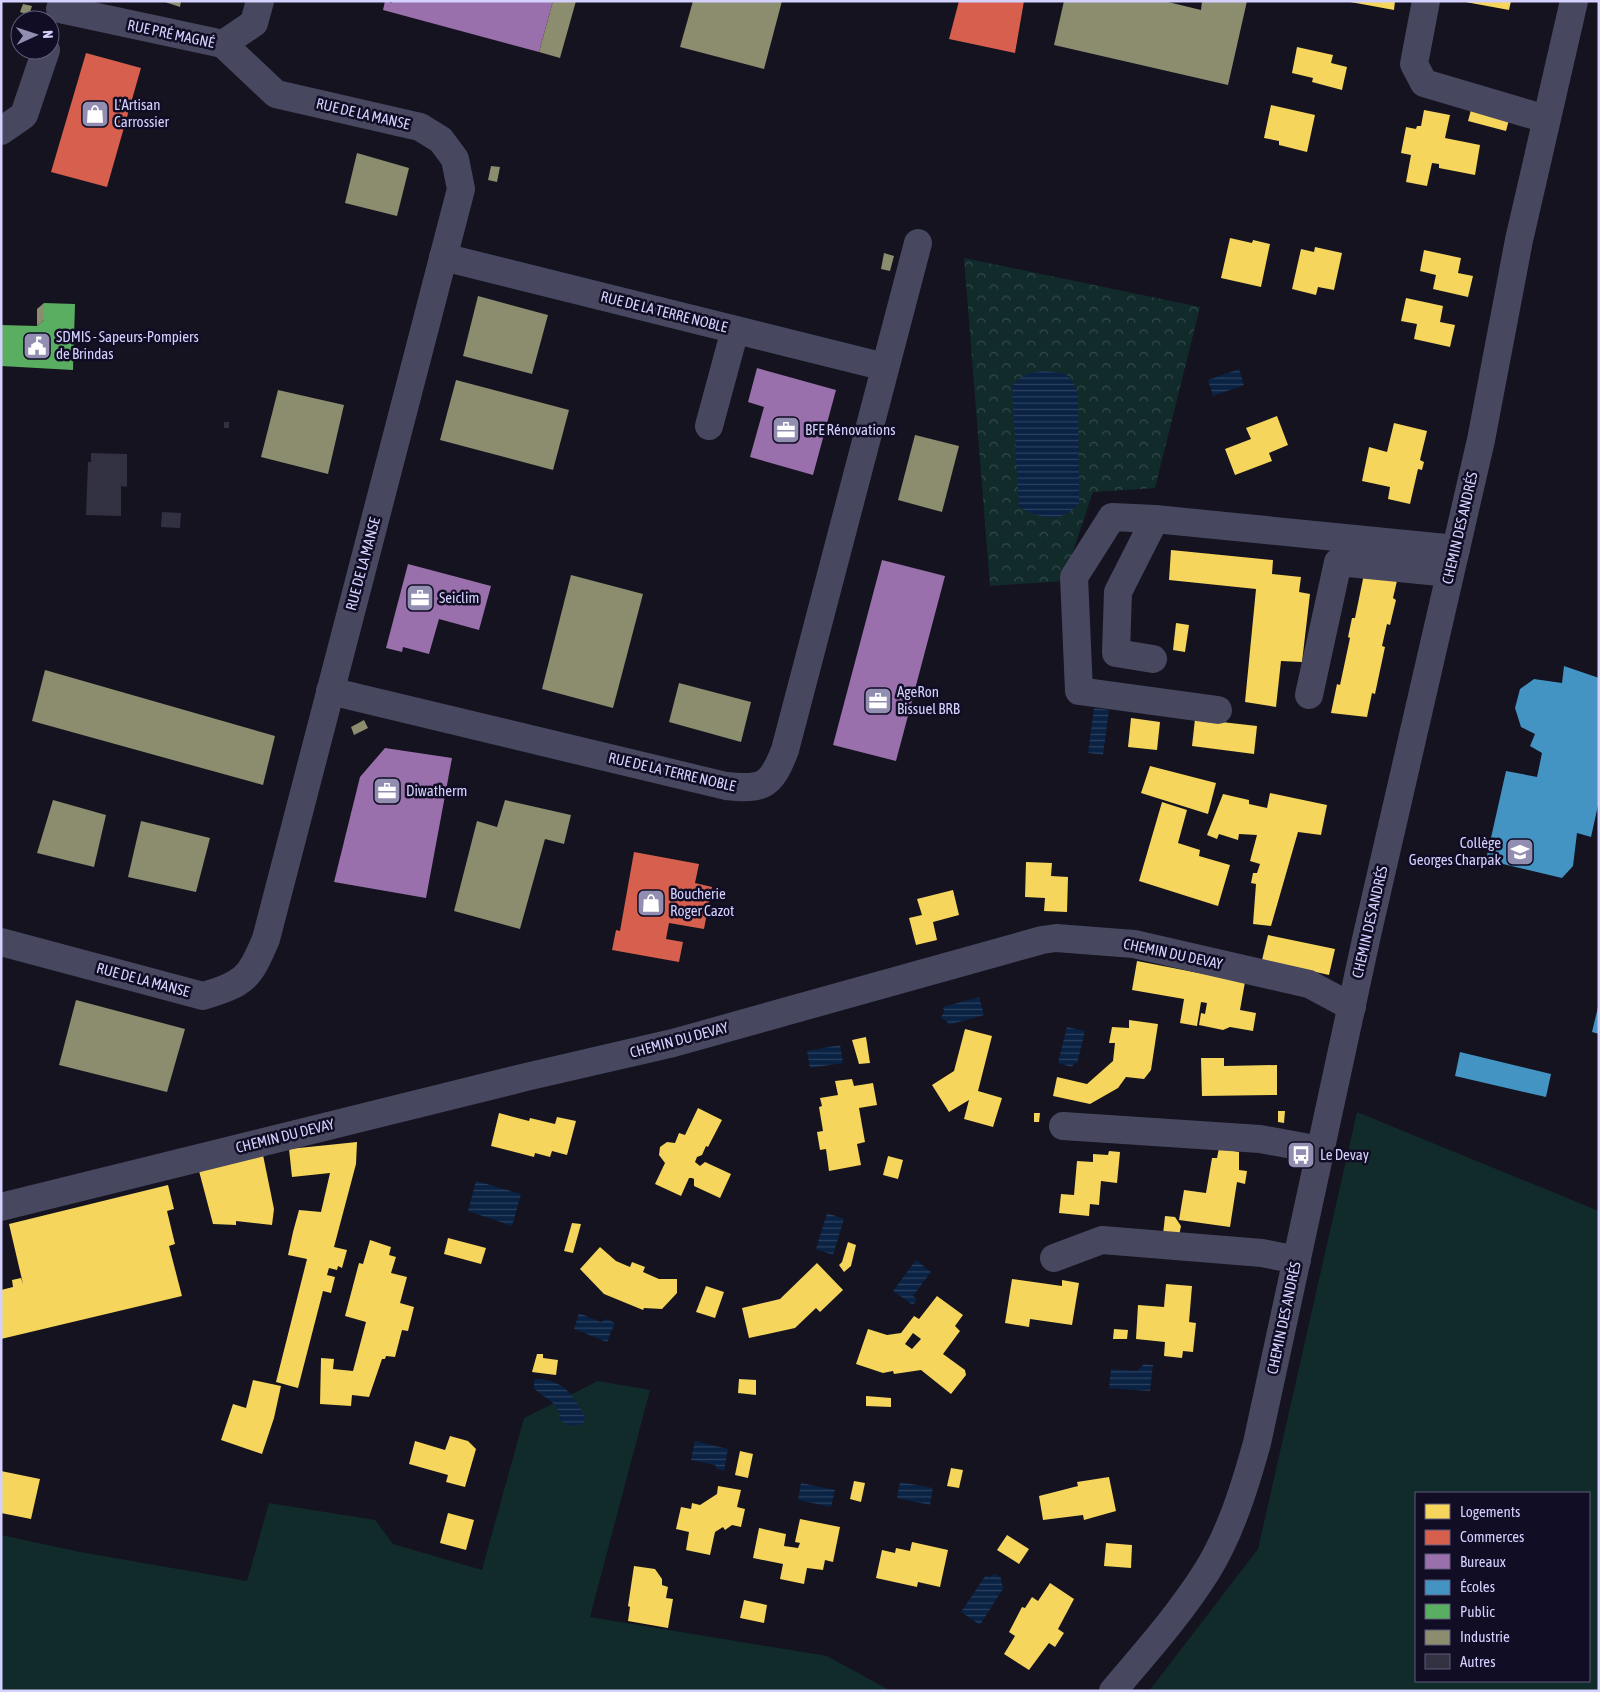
<svg xmlns="http://www.w3.org/2000/svg" width="1600" height="1692" viewBox="0 0 1600 1692" font-family="'Asap Condensed',sans-serif">
<style>
.green{fill:#112b2a;fill-rule:evenodd}
.forest{fill:url(#forest-crowns)}
.water{fill:url(#water-rules)}
.homes{fill:#f6d55c;fill-rule:evenodd}
.shops{fill:#d6604d}
.offices{fill:#9970ab}
.schools{fill:#4393c3}
.public{fill:#5aae61}
.industry{fill:#8c8c6e}
.building{fill:#323142}
.lines{fill:none;stroke-linecap:round;stroke-linejoin:round}
.minor{stroke:#474860;stroke-width:28}
.labels{text-anchor:middle;stroke-width:5;stroke-linejoin:round;paint-order:stroke}
.street-label{font-size:15px;fill:#d4d1ff;stroke:#100d25}
.poi-label{font-size:15px;fill:#d4d1ff;stroke:#100d25;text-anchor:start}
</style>
<defs>
<pattern id="forest-crowns" width="20" height="18" patternUnits="userSpaceOnUse" patternTransform="scale(1.25)"><rect width="20" height="18" fill="#112b2a"/><path d="M2 6a3 3 0 1 1 6 0M12 15a3 3 0 1 1 6 0" fill="none" stroke="#33494a"/></pattern>
<pattern id="water-rules" width="6" height="5" patternUnits="userSpaceOnUse" patternTransform="scale(1.25)"><rect width="6" height="5" fill="#0a2244"/><path d="M0 2.5h6" fill="none" stroke="#2d4160"/></pattern>
</defs>
<rect width="100%" height="100%" fill="#14131f"/>
<g class="green">
<path d="M 1357,1112 L 1599,1211 L 1599,1691 L 1149,1691 L 1258,1549 ZM 1416,1493 L 1589,1493 L 1589,1681 L 1416,1681 Z"/>
<polygon points="598,1381 650,1390 590,1617 827,1656 891,1691 1,1691 1,1535 80,1552 247,1581 269,1503 375,1520 393,1544 482,1570 524,1418"/>
</g>
<polygon class="forest" points="964,258 1200,307 1155,488 1093,492 1063,581 990,586"/>
<g class="water">
<polygon points="1239,369 1244,385 1213,396 1208,380"/>
<path d="M 1046,371 L 1066,374 L 1074,384 L 1078,394 L 1079,503 C 1062,524 1040,519 1019,507 L 1012,387 C 1020,374 1032,372 1046,371 Z"/>
<polygon points="1094,708 1109,710 1103,755 1088,753"/>
<polygon points="979,997 984,1015 948,1025 947,1021 941,1018 944,1011 943,1007"/>
<polygon points="1067,1027 1085,1031 1077,1064 1074,1063 1072,1067 1058,1063"/>
<polygon points="840,1045 843,1063 810,1068 807,1051"/>
<polygon points="476,1181 521,1194 512,1226 468,1211"/>
<polygon points="827,1213 844,1219 833,1255 816,1249"/>
<polygon points="916,1260 931,1272 913,1296 917,1299 913,1305 893,1291"/>
<polygon points="579,1313 601,1322 607,1319 615,1323 607,1342 574,1329"/>
<polygon points="1144,1364 1153,1365 1150,1391 1109,1388 1111,1369 1137,1371"/>
<path d="M 538,1379 C 564,1380 574,1396 585,1417 L 583,1424 L 570,1426 L 560,1420 C 560,1401 545,1400 534,1388 L 534,1380 Z"/>
<polygon points="695,1441 728,1449 724,1471 717,1469 715,1465 691,1460"/>
<polygon points="900,1482 933,1488 930,1505 897,1498"/>
<polygon points="801,1483 835,1490 831,1507 798,1500"/>
<polygon points="995,1574 1001,1578 1002,1585 1004,1587 980,1625 961,1612 986,1575 989,1577"/>
</g>
<g class="homes">
<polygon points="1345,1 1395,1 1394,10"/>
<polygon points="1460,1 1511,1 1509,10"/>
<polygon points="1297,47 1333,55 1331,63 1347,67 1342,90 1312,82 1313,78 1292,73"/>
<polygon points="1271,105 1315,115 1307,152 1279,145 1279,141 1264,138"/>
<polygon points="1472,106 1510,116 1506,131 1468,121"/>
<polygon points="1424,110 1450,115 1445,138 1480,145 1475,175 1439,168 1439,164 1432,163 1427,186 1406,182 1411,155 1401,153 1406,127 1416,129 1417,126 1421,126"/>
<polygon points="1230,238 1252,243 1253,240 1270,244 1261,287 1221,278"/>
<polygon points="1315,247 1342,253 1334,290 1318,287 1316,295 1292,289 1301,249 1314,252"/>
<polygon points="1424,250 1461,258 1458,273 1473,276 1468,297 1433,289 1436,275 1420,271"/>
<polygon points="1406,298 1443,306 1440,322 1455,325 1450,347 1414,339 1417,324 1401,321"/>
<polygon points="1277,416 1288,445 1269,453 1272,461 1235,475 1225,449 1251,439 1246,428"/>
<polygon points="1394,423 1427,431 1420,460 1424,462 1422,470 1418,469 1410,504 1388,499 1390,487 1362,481 1369,447 1387,452"/>
<polygon points="1171,550 1273,560 1272,574 1301,577 1299,592 1310,594 1302,662 1281,661 1276,707 1245,702 1256,589 1169,580"/>
<polygon points="1365,569 1399,572 1393,598 1396,600 1390,625 1387,624 1382,646 1385,647 1375,694 1372,693 1367,717 1331,713 1337,684 1340,685 1350,638 1348,637 1352,618 1355,618"/>
<polygon points="1176,623 1189,625 1185,652 1173,650"/>
<polygon points="1131,718 1160,722 1157,750 1128,747"/>
<polygon points="1195,719 1257,726 1254,754 1192,746"/>
<polygon points="1150,766 1216,783 1208,814 1141,793"/>
<polygon points="1270,793 1327,805 1321,835 1298,832 1271,926 1253,924 1256,884 1251,883 1253,873 1257,873 1260,864 1250,861 1257,835 1239,834 1238,840 1219,834 1217,839 1207,835 1223,794 1249,800 1249,804 1267,808"/>
<polygon points="1162,802 1187,810 1178,843 1200,850 1199,856 1230,865 1218,906 1139,881"/>
<polygon points="1026,862 1052,863 1051,876 1068,877 1067,912 1044,911 1045,898 1025,897"/>
<polygon points="953,890 959,915 933,922 937,940 916,945 909,918 922,915 917,899"/>
<polygon points="1268,935 1335,949 1329,975 1262,960"/>
<polygon points="1137,961 1245,982 1240,1010 1256,1013 1253,1031 1230,1027 1223,1030 1199,1025 1201,1013 1205,1014 1207,1003 1201,1002 1197,1026 1180,1023 1184,999 1132,990"/>
<polygon points="1129,1020 1158,1024 1151,1070 1144,1079 1126,1077 1118,1088 1090,1104 1053,1096 1057,1077 1087,1084 1113,1061 1115,1043 1109,1043 1112,1027 1129,1028"/>
<polygon points="965,1029 992,1036 978,1091 1002,1098 993,1127 964,1119 969,1100 949,1112 932,1085 954,1071"/>
<polygon points="866,1037 870,1063 859,1064 852,1040"/>
<polygon points="1201,1058 1224,1058 1224,1066 1277,1065 1277,1095 1202,1096"/>
<polygon points="852,1079 854,1086 873,1083 877,1105 859,1108 865,1142 857,1144 861,1165 829,1171 826,1149 820,1150 817,1132 823,1131 819,1107 822,1106 820,1098 838,1095 835,1081"/>
<polygon points="698,1108 722,1120 708,1147 706,1146 702,1155 697,1157 695,1162 700,1166 705,1162 731,1174 720,1198 694,1186 694,1179 692,1178 689,1178 681,1196 655,1184 665,1163 659,1155 660,1147 667,1142 675,1143 679,1133 685,1135"/>
<polygon points="1278,1111 1285,1111 1284,1123 1278,1122"/>
<polygon points="499,1113 529,1121 530,1118 555,1124 557,1117 576,1121 567,1155 552,1151 550,1157 535,1153 534,1157 491,1146"/>
<polygon points="1034,1113 1040,1113 1039,1122 1034,1122"/>
<polygon points="357,1142 356,1164 334,1247 347,1250 342,1268 338,1266 337,1270 329,1268 327,1275 335,1277 331,1293 323,1291 298,1388 276,1382 307,1259 288,1255 293,1232 299,1210 321,1212 330,1173 292,1177 289,1149"/>
<polygon points="1219,1148 1239,1152 1239,1170 1247,1171 1245,1184 1237,1182 1230,1227 1179,1220 1184,1190 1206,1193 1212,1158 1217,1158"/>
<polygon points="1109,1151 1120,1152 1117,1183 1101,1181 1099,1205 1090,1204 1089,1216 1059,1213 1061,1194 1074,1195 1077,1161 1093,1162 1093,1154 1108,1155"/>
<polygon points="263,1155 274,1209 272,1225 236,1221 236,1225 213,1224 199,1171"/>
<polygon points="888,1156 903,1160 898,1179 883,1175"/>
<polygon points="168,1185 174,1209 167,1211 175,1244 169,1246 182,1296 1,1339 1,1290 13,1287 12,1280 21,1278 23,1284 9,1224"/>
<polygon points="1165,1216 1175,1217 1181,1226 1179,1236 1163,1235"/>
<polygon points="572,1223 581,1224 573,1253 564,1251"/>
<polygon points="448,1238 486,1248 481,1264 444,1254"/>
<polygon points="370,1240 391,1247 389,1255 396,1257 391,1273 407,1277 400,1303 414,1307 408,1331 402,1330 395,1357 386,1356 385,1359 382,1359 369,1397 352,1395 351,1406 320,1404 321,1358 334,1359 333,1369 353,1371 366,1322 345,1316 359,1263 363,1264"/>
<polygon points="848,1242 856,1245 851,1266 844,1272 839,1265 842,1262"/>
<polygon points="600,1247 616,1261 630,1267 632,1262 645,1267 643,1272 659,1279 677,1279 677,1293 662,1309 644,1308 643,1310 604,1294 580,1269"/>
<polygon points="817,1263 843,1290 820,1312 816,1308 795,1328 749,1338 742,1308 780,1299"/>
<polygon points="1012,1279 1062,1286 1062,1280 1079,1283 1072,1325 1030,1319 1029,1327 1005,1323"/>
<polygon points="1166,1284 1192,1286 1189,1322 1196,1323 1193,1352 1183,1351 1182,1358 1164,1356 1165,1342 1136,1339 1138,1305 1164,1307"/>
<polygon points="706,1286 724,1292 715,1318 696,1312"/>
<path d="M 937,1296 L 963,1315 L 955,1326 L 960,1331 L 943,1354 L 965,1370 L 966,1375 L 951,1394 L 921,1370 L 894,1374 L 893,1371 L 883,1373 L 856,1364 L 868,1329 L 887,1335 L 901,1333 L 914,1316 L 919,1319 ZM 913,1333 L 921,1339 L 912,1349 L 905,1344 Z"/>
<polygon points="1114,1329 1128,1330 1127,1339 1113,1339"/>
<polygon points="537,1354 543,1354 543,1358 558,1360 556,1375 532,1372"/>
<polygon points="739,1379 756,1380 756,1395 738,1393"/>
<polygon points="253,1380 281,1386 274,1418 262,1454 221,1440 233,1404 246,1408"/>
<polygon points="866,1396 891,1398 891,1407 866,1406"/>
<polygon points="450,1436 468,1441 476,1449 465,1487 446,1482 448,1475 409,1464 415,1441 445,1450"/>
<polygon points="740,1451 753,1454 748,1478 735,1475"/>
<polygon points="951,1468 963,1470 959,1488 947,1486"/>
<polygon points="1,1471 40,1479 31,1519 1,1513"/>
<polygon points="1109,1477 1116,1511 1084,1520 1083,1515 1043,1520 1039,1496 1078,1486 1077,1482"/>
<polygon points="854,1481 865,1483 861,1502 850,1499"/>
<polygon points="718,1486 741,1490 737,1507 745,1509 741,1527 732,1525 725,1530 723,1527 715,1532 710,1555 686,1550 689,1532 676,1529 681,1507 691,1509 692,1503 700,1505 717,1494"/>
<polygon points="448,1513 474,1520 466,1550 440,1543"/>
<polygon points="800,1519 840,1527 833,1562 825,1560 823,1570 807,1568 804,1584 780,1579 783,1564 753,1558 759,1528 786,1534 784,1546 798,1548 800,1543 795,1542"/>
<polygon points="1007,1535 1029,1549 1019,1564 997,1550"/>
<polygon points="912,1542 948,1550 940,1587 918,1582 917,1587 876,1578 882,1550 895,1553 896,1548 910,1551"/>
<polygon points="1106,1543 1132,1545 1131,1568 1104,1566"/>
<polygon points="634,1566 655,1569 662,1579 662,1585 668,1587 666,1598 673,1599 668,1628 628,1621 630,1607 628,1606"/>
<polygon points="1050,1583 1074,1599 1058,1629 1064,1633 1055,1647 1049,1643 1029,1670 1004,1654 1015,1636 1009,1632 1022,1607 1025,1608 1032,1597 1038,1601"/>
<polygon points="744,1600 767,1605 764,1623 740,1618"/>
</g>
<g class="shops">
<polygon points="959,1 1024,1 1015,53 949,39"/>
<polygon points="86,53 141,68 107,187 51,172"/>
<polygon points="634,852 699,864 695,883 712,887 704,929 669,923 666,939 683,942 679,962 612,950 616,930 620,931"/>
</g>
<g class="offices">
<polygon points="385,1 392,3 393,1 553,1 539,52 383,10"/>
<polygon points="757,368 836,390 813,475 750,457 764,407 748,402"/>
<polygon points="882,560 945,576 896,761 833,745"/>
<polygon points="408,564 491,586 479,630 439,619 429,654 403,647 402,652 386,648"/>
<polygon points="385,748 452,758 426,898 334,882 360,777"/>
</g>
<g class="schools">
<polygon points="1564,666 1599,678 1599,801 1591,837 1577,833 1573,866 1562,878 1486,860 1506,771 1537,777 1542,753 1530,746 1535,734 1521,727 1515,708 1520,689 1534,679 1562,683"/>
<polygon points="1598,1007 1599,1007 1599,1034 1592,1032"/>
<polygon points="1460,1052 1551,1074 1546,1097 1455,1076"/>
</g>
<polygon class="public" points="44,303 75,304 73,370 1,366 1,325 37,326 44,320"/>
<g class="industry">
<polygon points="162,1 181,1 180,7"/>
<polygon points="553,1 576,1 560,58 539,52"/>
<polygon points="693,1 782,1 764,69 680,47"/>
<polygon points="1064,1 1164,1 1201,10 1202,1 1247,1 1228,85 1054,45"/>
<polygon points="23,4 32,6 29,15 20,12"/>
<polygon points="357,153 409,168 397,216 345,203"/>
<polygon points="491,166 500,167 497,182 488,180"/>
<polygon points="884,253 894,256 890,271 881,269"/>
<polygon points="478,296 548,315 532,374 463,356"/>
<polygon points="44,303 44,320 37,326 37,309"/>
<polygon points="456,380 569,410 553,470 440,440"/>
<polygon points="278,390 344,405 328,474 261,457"/>
<polygon points="915,435 959,446 942,512 898,500"/>
<polygon points="571,575 643,594 613,708 542,689"/>
<polygon points="45,670 275,736 263,785 32,721"/>
<polygon points="679,683 751,702 741,742 669,722"/>
<polygon points="364,720 368,728 354,735 351,727"/>
<polygon points="53,800 106,815 94,867 37,853"/>
<polygon points="505,800 571,815 564,844 545,839 520,929 454,911 477,821 497,827"/>
<polygon points="141,821 210,838 196,892 128,877"/>
<polygon points="76,1000 185,1029 167,1092 59,1065"/>
</g>
<g class="building">
<rect x="224" y="422" width="5" height="6"/>
<polygon points="91,453 127,454 127,487 121,486 121,516 86,515 88,462 91,462"/>
<polygon points="162,512 181,513 180,528 161,527"/>
</g>
<g class="lines">
<g class="minor">
<polyline points="1426,1 1414,64 1424,83 1546,119"/>
<polyline points="60,9 223,44 254,23 260,1"/>
<polyline points="1,131 24,115 46,50"/>
<polyline points="443,257 885,367"/>
<polyline points="709,426 735,330"/>
<polyline points="1153,659 1116,653 1118,592 1155,519"/>
<path d="M 330,691 L 726,786 C 764,790 771,786 785,750 L 918,243"/>
<polyline points="1309,695 1338,562 1450,573"/>
<polyline points="1218,710 1079,691 1074,577 1112,517 1155,519 1456,549"/>
<path d="M 1,942 L 203,996 C 245,983 249,979 266,939 L 461,189 L 455,159 L 441,140 L 420,127 L 276,94 L 223,44"/>
<polyline points="1063,1126 1260,1139 1320,1150"/>
<polyline points="1,1207 526,1077 673,1043 1042,940 1056,938 1134,944 1309,984 1352,1007"/>
<polyline points="1054,1258 1102,1240 1262,1253 1297,1260"/>
<path d="M 1113,1691 C 1146,1652 1180,1614 1207,1571 C 1231,1532 1245,1486 1257,1443 L 1367,935 L 1481,440 L 1519,240 L 1574,1"/>
</g>
</g>
<defs>
<symbol id="shop-square" viewBox="-11 -11 22 22"><rect x="-9" y="-9" width="18" height="18" rx="4" fill="#918eb1" stroke="#100d25"/><path d="M-5-2.5h2.3a2.7 3.5 0 0 1 5.4 0H5L5.5 6h-11ZM-1.5-2.5h3a1.5 2.3 0 0 0-3 0Z" fill="#fff"/></symbol>
<symbol id="civic-square" viewBox="-11 -11 22 22"><rect x="-9" y="-9" width="18" height="18" rx="4" fill="#918eb1" stroke="#100d25"/><path d="M-.6-6.5H3V-4.5H.6V-3L4-1V1h2V6H-6V1h2V-1L-.6-3ZM-1.2 2.5V6h2.4V2.5Z" fill="#fff"/></symbol>
<symbol id="office-square" viewBox="-11 -11 22 22"><rect x="-9" y="-9" width="18" height="18" rx="4" fill="#918eb1" stroke="#100d25"/><path d="M-6-3h4V-5.5h4V-3h4V5H-6ZM-1-4.5V-3h2v-1.5ZM-6 0V1H6V0Z" fill="#fff"/></symbol>
<symbol id="school-square" viewBox="-11 -11 22 22"><rect x="-9" y="-9" width="18" height="18" rx="4" fill="#918eb1" stroke="#100d25"/><path d="M0-5L7-2L0 1L-7-2ZM-4 1L0 2.5L4 1V4Q0 6-4 4Z" fill="#fff"/></symbol>
<symbol id="bus-square" viewBox="-11 -11 22 22"><rect x="-9" y="-9" width="18" height="18" rx="4" fill="#918eb1" stroke="#100d25"/><path d="M-5-6H5V4H4V6H2V4H-2V6H-4V4H-5ZM-3.5-4V0h7V-4ZM-3.5 1.2v1.5H-2V1.2ZM2 1.2v1.5H3.5V1.2Z" fill="#fff"/></symbol>
</defs>
<g fill-rule="evenodd">
<use href="#shop-square" x="79" y="98" width="32" height="32"/>
<use href="#civic-square" x="21" y="330" width="32" height="32"/>
<use href="#office-square" x="770" y="414" width="32" height="32"/>
<use href="#office-square" x="404" y="582" width="32" height="32"/>
<use href="#office-square" x="862" y="685" width="32" height="32"/>
<use href="#office-square" x="371" y="775" width="32" height="32"/>
<use href="#school-square" x="1504" y="836" width="32" height="32"/>
<use href="#shop-square" x="635" y="887" width="32" height="32"/>
<use href="#bus-square" x="1285" y="1139" width="32" height="32"/>
</g>
<g class="labels">
<g class="street-label">
<text transform="translate(171 34) rotate(12)" y="5">RUE PRÉ MAGNÉ</text>
<text transform="translate(363 114) rotate(13)" y="5">RUE DE LA MANSE</text>
<text transform="translate(664 312) rotate(14)" y="5">RUE DE LA TERRE NOBLE</text>
<text transform="translate(1460 528) rotate(-77)" y="5">CHEMIN DES ANDRÉS</text>
<text transform="translate(363 564) rotate(-75)" y="5">RUE DE LA MANSE</text>
<text transform="translate(672 772) rotate(13)" y="5">RUE DE LA TERRE NOBLE</text>
<text transform="translate(1370 922) rotate(-77)" y="5">CHEMIN DES ANDRÉS</text>
<text transform="translate(1173 954) rotate(12)" y="5">CHEMIN DU DEVAY</text>
<text transform="translate(143 980) rotate(15)" y="5">RUE DE LA MANSE</text>
<text transform="translate(679 1040) rotate(-15)" y="5">CHEMIN DU DEVAY</text>
<text transform="translate(285 1136) rotate(-14)" y="5">CHEMIN DU DEVAY</text>
<text transform="translate(1284 1318) rotate(-78)" y="5">CHEMIN DES ANDRÉS</text>
</g>
<g class="poi-label">
<text x="114" y="110">L'Artisan<tspan x="114" dy="17">Carrossier</tspan></text>
<text x="56" y="342">SDMIS - Sapeurs-Pompiers<tspan x="56" dy="17">de Brindas</tspan></text>
<text x="805" y="435">BFE Rénovations</text>
<text x="439" y="603">Seiclim</text>
<text x="897" y="697">AgeRon<tspan x="897" dy="17">Bissuel BRB</tspan></text>
<text x="406" y="796">Diwatherm</text>
<text x="1501" y="848" text-anchor="end">Collège<tspan x="1501" dy="17">Georges Charpak</tspan></text>
<text x="670" y="899">Boucherie<tspan x="670" dy="17">Roger Cazot</tspan></text>
<text x="1320" y="1160">Le Devay</text>
</g>
</g>
<rect width="1600" height="1692" fill="none" stroke="#d4d1ff" stroke-width="5"/>
<rect x="1415" y="1492" width="175" height="190" fill="#100d25" stroke="#5e5b7c"/>
<rect x="1425" y="1504" width="25" height="15" fill="#f6d55c" stroke="#5e5b7c"/>
<text x="1460" y="1517" font-size="15" fill="#d4d1ff">Logements</text>
<rect x="1425" y="1530" width="25" height="15" fill="#d6604d" stroke="#5e5b7c"/>
<text x="1460" y="1542" font-size="15" fill="#d4d1ff">Commerces</text>
<rect x="1425" y="1554" width="25" height="15" fill="#9970ab" stroke="#5e5b7c"/>
<text x="1460" y="1567" font-size="15" fill="#d4d1ff">Bureaux</text>
<rect x="1425" y="1580" width="25" height="15" fill="#4393c3" stroke="#5e5b7c"/>
<text x="1460" y="1592" font-size="15" fill="#d4d1ff">Écoles</text>
<rect x="1425" y="1604" width="25" height="15" fill="#5aae61" stroke="#5e5b7c"/>
<text x="1460" y="1617" font-size="15" fill="#d4d1ff">Public</text>
<rect x="1425" y="1630" width="25" height="15" fill="#8c8c6e" stroke="#5e5b7c"/>
<text x="1460" y="1642" font-size="15" fill="#d4d1ff">Industrie</text>
<rect x="1425" y="1654" width="25" height="15" fill="#323142" stroke="#5e5b7c"/>
<text x="1460" y="1667" font-size="15" fill="#d4d1ff">Autres</text>
<g transform="translate(35 35) rotate(87)"><circle r="24" fill="#100d25" stroke="#5e5b7c"/>
<path d="M0-4L9 19L0 12L-9 19Z" fill="#918eb1"/>
<text y="-8" font-size="14" font-weight="bold" text-anchor="middle" fill="#d4d1ff">N</text>
</g>
</svg>
